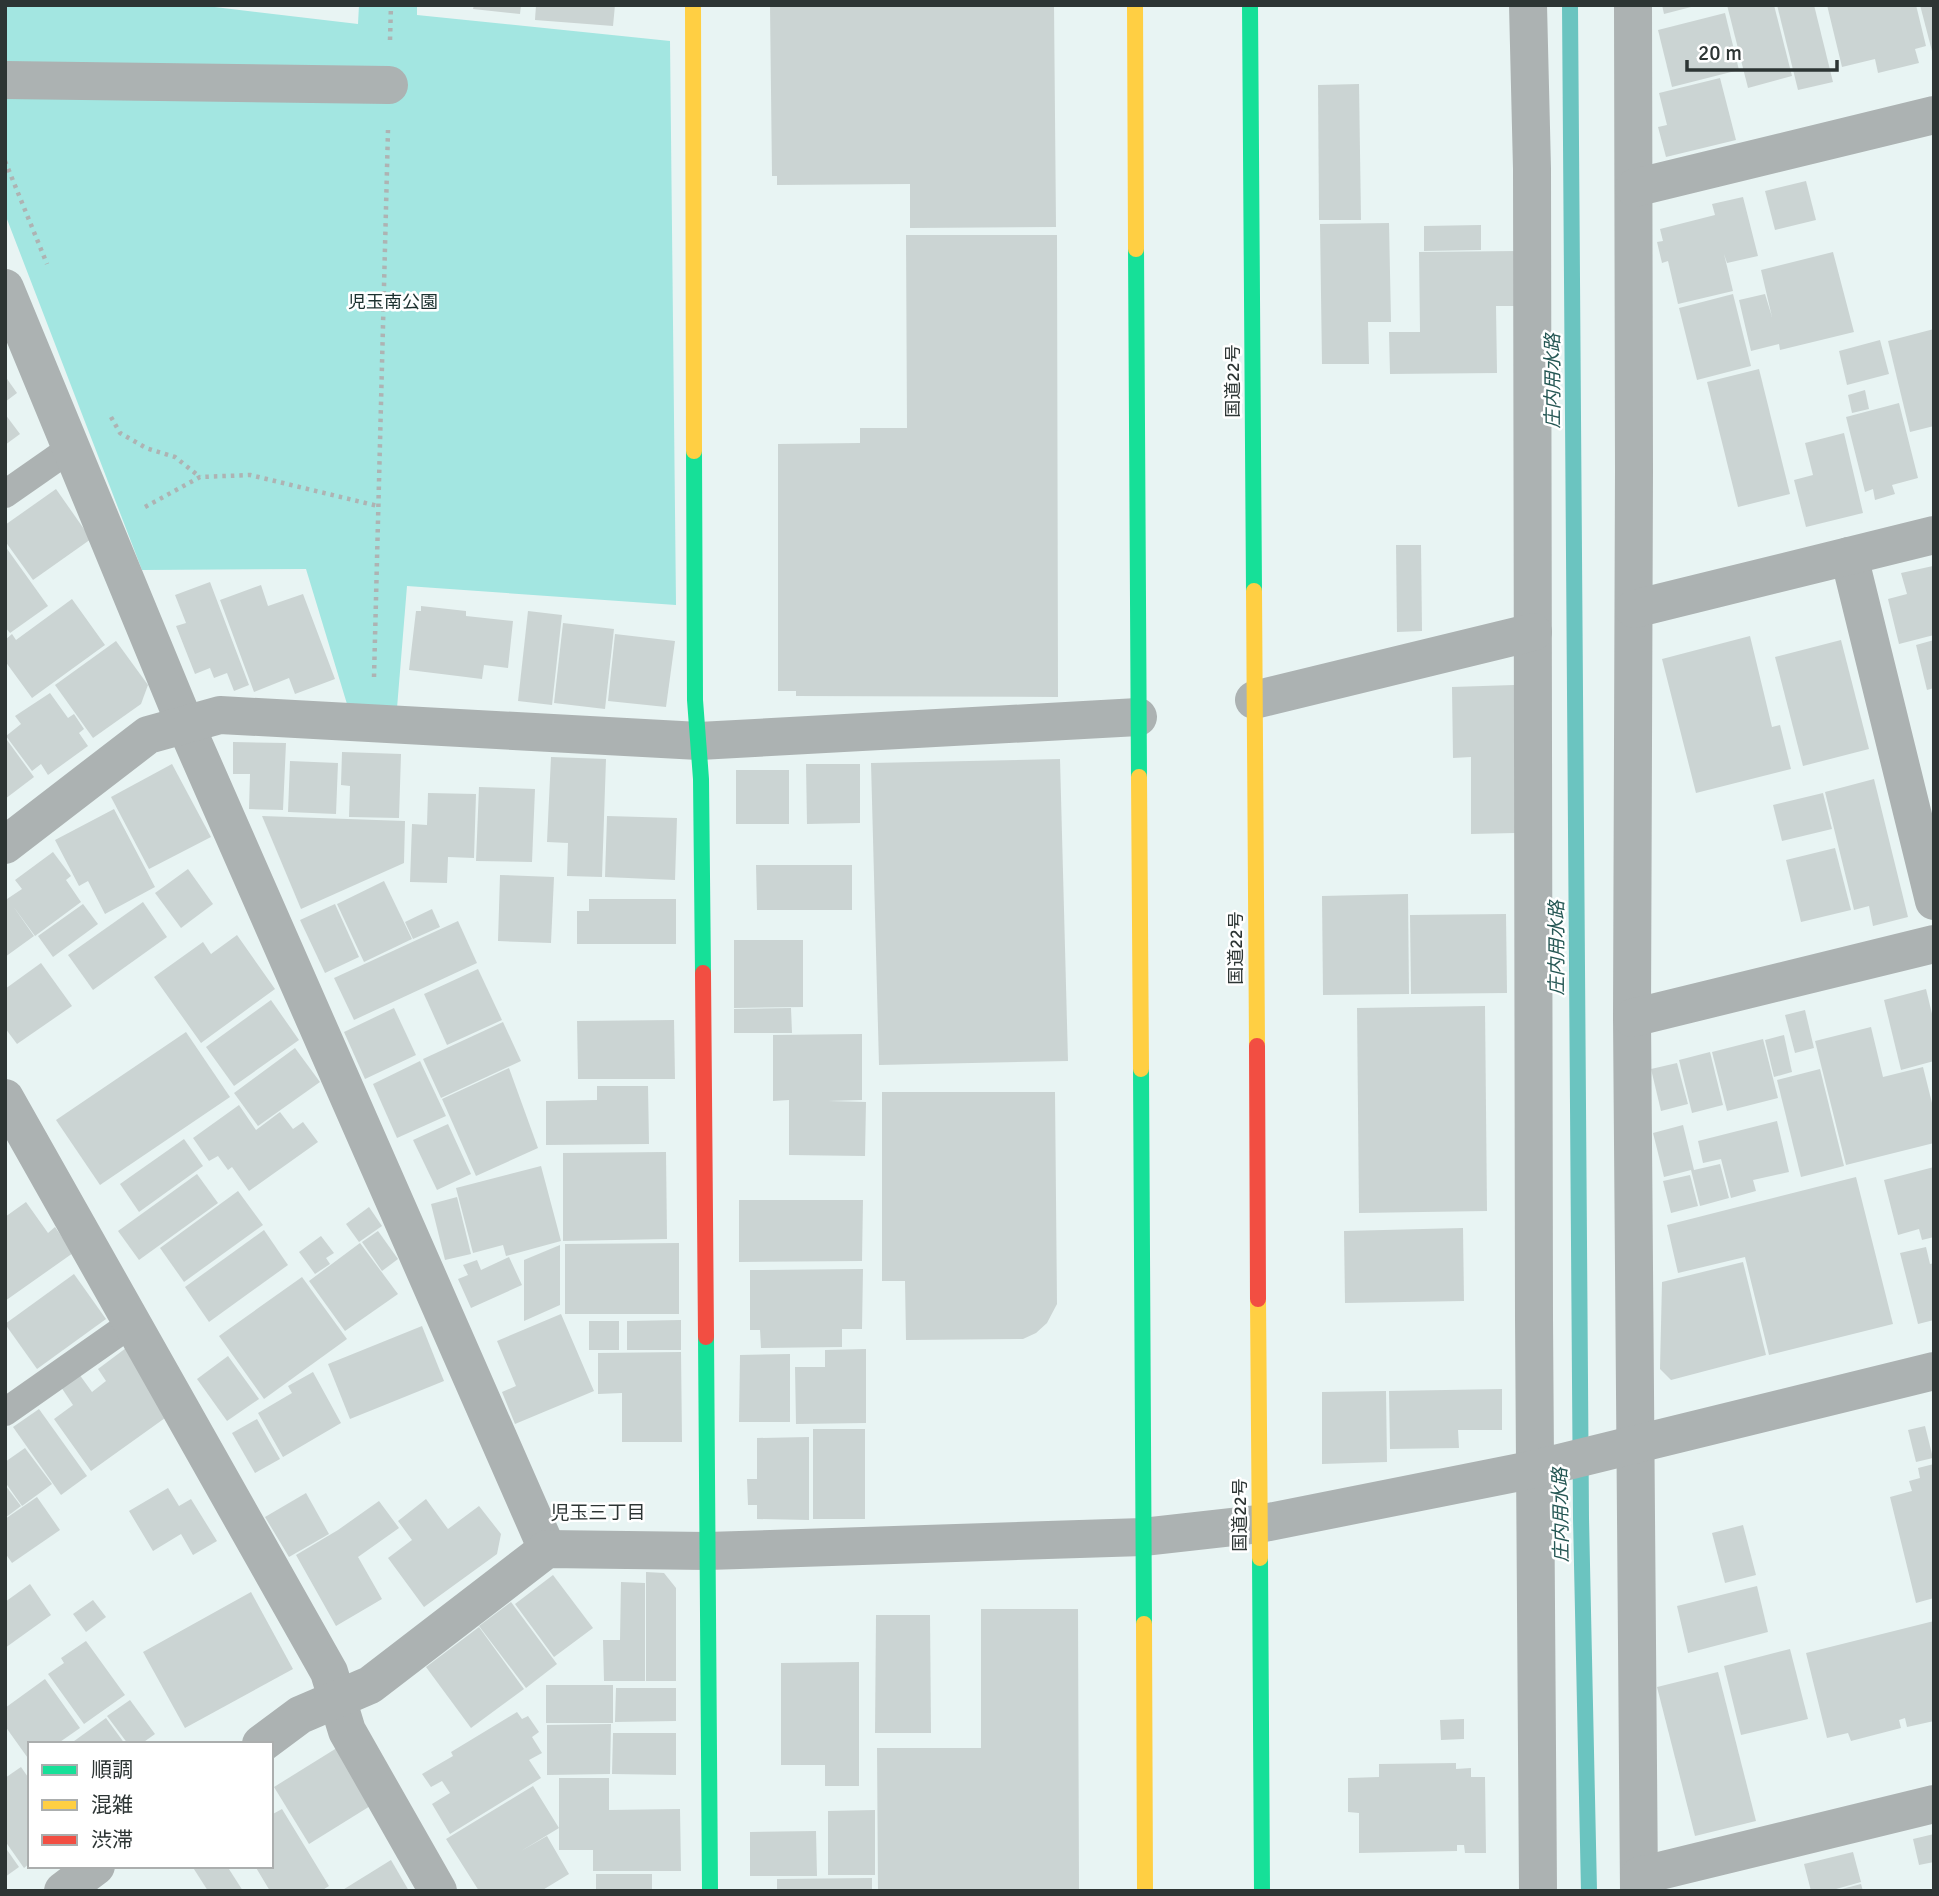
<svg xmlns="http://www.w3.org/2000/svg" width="1939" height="1896" viewBox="0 0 1939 1896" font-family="Signika,'Noto Sans JP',sans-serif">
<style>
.green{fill:#a3e6e1}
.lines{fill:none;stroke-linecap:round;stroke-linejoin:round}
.stream{stroke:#6bc4c0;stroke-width:16}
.building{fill:#cbd4d3}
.path{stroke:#aeb3b3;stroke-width:4.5;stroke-dasharray:3.5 5;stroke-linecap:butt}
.lane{stroke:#acb2b2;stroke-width:28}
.street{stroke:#acb2b2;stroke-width:38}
.fast{stroke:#16e098;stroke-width:16}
.slow{stroke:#ffcf43;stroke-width:16}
.jam{stroke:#f24e42;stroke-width:16}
.labels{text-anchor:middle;stroke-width:5;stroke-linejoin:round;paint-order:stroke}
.park-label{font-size:18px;fill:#1c312f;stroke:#fff}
.street-label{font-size:18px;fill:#2d3534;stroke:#fff}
.water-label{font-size:19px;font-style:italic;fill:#255754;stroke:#fff}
.neighbourhood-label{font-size:19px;fill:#2d3534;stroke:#fff}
</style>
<rect width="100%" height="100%" fill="#e8f4f3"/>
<polygon class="green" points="5,5 198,5 358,24 359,5 417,5 417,15 670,41 676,605 407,586 397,708 347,704 306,569 142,570 5,214"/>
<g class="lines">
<polyline class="stream" points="1570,5 1581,1518 1589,1891"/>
</g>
<g class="building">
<polygon points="474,5 521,5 520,14 473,9"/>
<polygon points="536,5 615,5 613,26 535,20"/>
<polygon points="770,5 1054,5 1056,227 910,228 910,184 777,185 777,176 772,176"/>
<polygon points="1662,5 1694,5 1695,6 1664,14"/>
<polygon points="1727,5 1774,5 1792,76 1748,88"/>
<polygon points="1777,5 1814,5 1833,82 1798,90"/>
<polygon points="1827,5 1916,5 1926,46 1915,49 1919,63 1878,73 1875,59 1842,67"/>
<polygon points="1920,5 1934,5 1934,55 1933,55"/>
<polygon points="1725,13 1739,70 1672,87 1658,30"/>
<polygon points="1720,78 1736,140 1666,157 1658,127 1667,125 1659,93"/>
<polygon points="1359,84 1361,220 1319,220 1318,85"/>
<polygon points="1806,181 1816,220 1775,230 1765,191"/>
<polygon points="1743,197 1758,256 1727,263 1724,254 1733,291 1678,304 1668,261 1662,263 1657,242 1663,241 1660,229 1715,215 1712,204"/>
<polygon points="1389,223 1391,322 1368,322 1369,364 1322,364 1320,224"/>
<polygon points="1481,225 1481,250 1424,251 1424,226"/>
<polygon points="906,235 1057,235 1058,697 796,696 796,691 778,691 778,444 860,443 860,428 907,428"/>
<polygon points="1518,251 1519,306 1496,306 1497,373 1390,374 1389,332 1420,332 1419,252"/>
<polygon points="1833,252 1854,332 1780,350 1779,344 1751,351 1739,300 1765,294 1772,317 1761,270"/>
<polygon points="1733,294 1751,366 1697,380 1679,308"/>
<polygon points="1934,329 1934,426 1910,432 1888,341"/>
<polygon points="1880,340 1889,374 1847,385 1839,351"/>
<polygon points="1759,369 1790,494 1738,507 1707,382"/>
<polygon points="5,376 17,393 5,402"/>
<polygon points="1865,390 1869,409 1852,413 1848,395"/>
<polygon points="1899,403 1918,478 1892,485 1895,494 1875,500 1873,489 1865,492 1846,417"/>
<polygon points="5,414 20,434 5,445"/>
<polygon points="1844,433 1863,513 1806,527 1794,480 1813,475 1805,443"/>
<polygon points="56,489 91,539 33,580 5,541 5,525"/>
<polygon points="1396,545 1421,545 1422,631 1397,632"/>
<polygon points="5,546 48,606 10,633 5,627"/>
<polygon points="1933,566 1934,635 1899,644 1888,599 1907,594 1901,573"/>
<polygon points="210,582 249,685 234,691 227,673 214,678 210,668 195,674 176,626 186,623 175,595"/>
<polygon points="261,585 268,606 303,594 335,679 295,694 289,678 254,692 220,600"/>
<polygon points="72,599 105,645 32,698 5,661 5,640 12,634 16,640"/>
<polygon points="421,606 466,611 466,616 513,621 508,668 484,665 482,679 409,670 416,611 421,611"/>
<polygon points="528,611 562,615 552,705 518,701"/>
<polygon points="563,623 614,629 605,709 554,703"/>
<polygon points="615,634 675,641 666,707 608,701"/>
<polygon points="1750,636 1772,727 1780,725 1791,769 1696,793 1662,659"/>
<polygon points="1841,640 1869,749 1803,766 1775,657"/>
<polygon points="1934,640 1934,688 1927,690 1916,645"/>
<polygon points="116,641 148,685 141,704 93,738 55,685"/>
<polygon points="1514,685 1515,833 1471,834 1471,757 1453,758 1452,687"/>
<polygon points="50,693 68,718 74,714 84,729 79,733 88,746 48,775 41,764 32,771 6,736 21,724 15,716"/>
<polygon points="7,740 34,777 5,799 5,741"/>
<polygon points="233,742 286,743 283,810 249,809 250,774 233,774"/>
<polygon points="342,752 401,754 399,818 349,817 350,786 341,785"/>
<polygon points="551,757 606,759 602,877 567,876 568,843 547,842"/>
<polygon points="1060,759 1068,1061 879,1065 871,763"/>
<polygon points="290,761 338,763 336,814 288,812"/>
<polygon points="172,764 211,837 149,869 111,797"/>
<polygon points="806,764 860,764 860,823 807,824"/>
<rect x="736" y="770" width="53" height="54"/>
<polygon points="1874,779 1908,917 1873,926 1869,906 1854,910 1825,792"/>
<polygon points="479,787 535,789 532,862 476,861"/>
<polygon points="428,793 476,794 474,858 448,857 447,883 410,882 412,824 427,825"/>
<polygon points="1823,793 1832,829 1782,841 1773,805"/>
<polygon points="114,809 155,887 105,914 88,881 79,886 55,840"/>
<polygon points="262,816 405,821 404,863 301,909"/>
<polygon points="607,816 677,818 675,880 605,877"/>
<polygon points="1835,848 1851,910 1801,922 1786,860"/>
<polygon points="53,852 71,876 66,880 81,902 35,936 13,906 34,936 5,957 5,896 7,899 22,889 15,880"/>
<polygon points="756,865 852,865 852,910 757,910"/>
<polygon points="188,869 213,904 181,928 155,893"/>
<polygon points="500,875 554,877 551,943 498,941"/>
<polygon points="384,881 412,939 364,962 337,904"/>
<polygon points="1408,894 1409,994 1323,995 1322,896"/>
<polygon points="589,899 676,899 676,944 577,944 577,911 589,911"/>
<polygon points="143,902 167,937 93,990 68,955"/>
<polygon points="83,904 98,924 53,957 38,936"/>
<polygon points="335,904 359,957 325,973 300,920"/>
<polygon points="432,909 440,927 413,939 405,922"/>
<polygon points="1506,914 1507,993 1411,994 1410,915"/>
<polygon points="458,921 477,963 354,1020 334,978"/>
<polygon points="237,935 275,989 201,1043 154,977 203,942 211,954"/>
<polygon points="734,940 803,940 803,1007 734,1008"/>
<polygon points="41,963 72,1006 17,1044 5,1028 5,989"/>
<polygon points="478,969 502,1020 447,1045 424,994"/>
<polygon points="1926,989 1934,1022 1934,1061 1901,1070 1884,1000"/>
<polygon points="271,1000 299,1040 234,1086 206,1047"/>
<polygon points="1485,1006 1487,1211 1359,1213 1357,1008"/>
<polygon points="394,1008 416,1055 365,1079 344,1032"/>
<polygon points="791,1008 792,1033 734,1033 734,1009"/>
<polygon points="1805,1010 1814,1048 1795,1053 1785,1015"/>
<polygon points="674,1020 675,1079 578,1079 577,1021"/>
<polygon points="503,1022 521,1061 441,1098 423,1059"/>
<polygon points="1871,1027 1883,1077 1923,1067 1934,1111 1934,1143 1846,1165 1815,1041"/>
<polygon points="186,1032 230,1097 100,1185 56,1120"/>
<polygon points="862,1034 862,1100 828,1101 866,1102 865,1156 789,1155 789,1100 773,1101 773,1035"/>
<polygon points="1784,1035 1792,1072 1774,1077 1765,1040"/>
<polygon points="1763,1039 1778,1098 1727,1111 1712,1052"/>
<polygon points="295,1048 320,1082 258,1126 234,1093"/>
<polygon points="1710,1052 1723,1105 1692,1113 1679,1060"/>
<polygon points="420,1061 446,1116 397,1138 373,1084"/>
<polygon points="1677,1063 1688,1104 1661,1111 1651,1069"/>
<polygon points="509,1068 538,1148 476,1176 442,1099"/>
<polygon points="1820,1069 1844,1166 1801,1177 1777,1080"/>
<polygon points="597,1086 648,1086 649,1144 546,1145 546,1101 597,1100"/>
<polygon points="882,1092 1055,1092 1057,1304 1047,1323 1036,1333 1023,1339 906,1340 905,1281 882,1281"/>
<polygon points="239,1105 256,1130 280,1112 293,1129 303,1122 318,1142 249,1191 232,1167 228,1170 218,1156 209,1161 193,1138"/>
<polygon points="1777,1121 1789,1172 1753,1180 1756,1191 1731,1198 1721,1159 1703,1163 1698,1141"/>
<polygon points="448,1124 471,1174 437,1190 413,1140"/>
<polygon points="1683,1125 1694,1170 1720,1164 1729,1198 1700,1206 1691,1170 1664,1177 1653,1133"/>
<polygon points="184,1139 203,1166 139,1212 120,1184"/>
<polygon points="666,1152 667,1239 563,1241 563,1153"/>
<polygon points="541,1166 561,1241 506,1256 503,1245 473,1253 456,1188"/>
<polygon points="1934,1167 1934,1237 1922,1240 1919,1229 1898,1235 1884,1180"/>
<polygon points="197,1174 218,1203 139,1260 118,1231"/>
<polygon points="1690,1175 1698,1206 1671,1213 1663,1181"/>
<polygon points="1856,1177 1893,1324 1769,1355 1745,1257 1678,1273 1667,1225"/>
<polygon points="238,1191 263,1225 184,1282 160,1248"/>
<polygon points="457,1197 471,1254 445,1260 431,1204"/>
<polygon points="739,1200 863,1200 862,1261 739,1262"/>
<polygon points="26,1202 48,1233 55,1227 73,1253 5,1301 5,1217"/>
<polygon points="369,1207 382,1226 359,1242 346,1224"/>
<polygon points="1463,1228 1464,1301 1345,1303 1344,1231"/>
<polygon points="264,1230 288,1265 209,1322 185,1287"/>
<polygon points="378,1231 398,1259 382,1271 362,1242"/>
<polygon points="321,1236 334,1253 326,1258 330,1264 315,1274 299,1252"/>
<polygon points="360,1243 398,1294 345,1331 309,1281"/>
<polygon points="679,1243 679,1314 565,1314 565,1244"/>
<polygon points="560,1245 560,1305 524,1321 524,1260"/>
<polygon points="1926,1247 1930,1264 1934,1263 1934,1320 1918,1324 1900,1253"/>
<polygon points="509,1257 522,1285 471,1308 458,1279 468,1275 463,1265 477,1260 481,1270"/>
<polygon points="1743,1262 1766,1355 1671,1380 1660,1369 1662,1282"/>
<polygon points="863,1269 862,1329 842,1329 842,1347 761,1348 760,1330 750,1330 750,1270"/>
<polygon points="74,1274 106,1319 37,1369 5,1324"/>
<polygon points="302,1277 347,1339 264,1399 219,1336"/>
<polygon points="561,1314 594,1391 515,1424 502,1392 516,1386 497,1341"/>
<polygon points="681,1320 681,1350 627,1350 627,1321"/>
<rect x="589" y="1321" width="30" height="29"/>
<polygon points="422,1326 444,1381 350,1419 328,1364"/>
<polygon points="126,1348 165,1418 91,1471 54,1419 73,1405 61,1387 79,1374 92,1392 106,1381 98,1369"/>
<polygon points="866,1349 866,1423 796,1424 795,1367 825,1367 825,1350"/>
<polygon points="681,1352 682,1442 622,1442 622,1393 598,1394 598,1353"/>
<polygon points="790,1354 790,1422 739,1422 740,1355"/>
<polygon points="228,1356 259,1399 227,1421 197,1379"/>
<polygon points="313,1372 341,1423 283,1457 258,1413 292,1393 288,1386"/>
<polygon points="1502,1389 1502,1430 1458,1430 1459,1448 1390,1449 1389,1391"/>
<polygon points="1386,1391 1387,1462 1322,1464 1322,1392"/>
<polygon points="39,1409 87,1476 61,1495 13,1427"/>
<polygon points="257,1419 280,1459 255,1473 232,1433"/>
<polygon points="1925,1426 1933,1458 1916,1462 1908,1430"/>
<rect x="813" y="1429" width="52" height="90"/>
<polygon points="809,1437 809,1520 757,1519 757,1505 748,1505 747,1479 757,1479 757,1438"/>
<polygon points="25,1448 52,1484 22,1506 5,1482 5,1462"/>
<polygon points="1934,1464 1934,1598 1916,1603 1890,1497 1912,1491 1909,1481 1920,1478 1918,1468"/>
<polygon points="5,1485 21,1506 5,1518"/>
<polygon points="168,1488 179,1506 191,1499 217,1541 193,1555 181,1534 153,1551 129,1511"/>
<polygon points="306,1493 329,1534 289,1557 265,1517"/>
<polygon points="37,1497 60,1530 12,1563 5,1553 5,1519"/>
<polygon points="426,1499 448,1529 479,1506 501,1534 497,1554 424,1607 388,1558 412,1540 398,1521"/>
<polygon points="379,1501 399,1528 358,1557 382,1599 336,1626 296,1555 338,1530"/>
<polygon points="1743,1525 1756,1575 1725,1583 1712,1533"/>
<polygon points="646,1572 664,1573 676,1588 676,1681 646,1681"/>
<polygon points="553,1575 593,1628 554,1657 515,1604"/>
<polygon points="621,1582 645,1583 645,1681 604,1681 603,1640 620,1640"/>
<polygon points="30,1584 51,1615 5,1648 5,1602"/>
<polygon points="1757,1586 1768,1632 1688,1653 1677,1606"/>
<polygon points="251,1592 293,1669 185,1728 143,1652"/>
<polygon points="93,1600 106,1617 86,1632 73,1614"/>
<polygon points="511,1602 557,1664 526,1688 479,1626"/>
<polygon points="981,1609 1078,1609 1079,1891 878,1891 877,1748 981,1748"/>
<polygon points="876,1615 930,1615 931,1733 875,1733"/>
<polygon points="1934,1621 1934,1721 1907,1727 1905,1718 1899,1720 1901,1728 1851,1741 1848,1733 1827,1738 1806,1653"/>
<polygon points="479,1627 524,1689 471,1728 426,1667"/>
<polygon points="86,1641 125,1695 84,1724 48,1674 64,1663 61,1658"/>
<polygon points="1790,1649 1808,1719 1741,1735 1724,1666"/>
<polygon points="859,1662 859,1786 825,1786 825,1765 781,1765 781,1663"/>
<polygon points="1718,1672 1756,1821 1695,1836 1657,1687"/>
<polygon points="45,1679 80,1728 57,1744 30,1744 30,1761 5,1726 5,1708"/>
<rect x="546" y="1685" width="67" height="38"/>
<polygon points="616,1688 676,1688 676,1721 615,1722"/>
<polygon points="130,1700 155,1734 141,1744 128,1744 107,1716"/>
<polygon points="517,1712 522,1719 528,1716 539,1732 532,1737 542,1753 529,1760 541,1778 450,1834 432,1804 450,1793 442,1781 431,1787 422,1774 453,1756 451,1752"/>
<polygon points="106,1718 125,1744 70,1744"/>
<polygon points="1464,1719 1464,1739 1441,1740 1440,1720"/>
<polygon points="611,1724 610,1774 547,1775 547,1725"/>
<polygon points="613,1733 676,1733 676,1775 612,1774"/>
<polygon points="340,1746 375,1803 309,1844 274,1787"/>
<polygon points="1456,1763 1456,1769 1471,1768 1471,1777 1485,1777 1486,1853 1465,1853 1464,1845 1457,1845 1457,1851 1359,1853 1359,1813 1348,1812 1348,1778 1379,1777 1379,1764"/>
<polygon points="21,1767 30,1780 30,1863 24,1868 5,1841 5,1778"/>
<polygon points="559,1778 609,1778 609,1810 680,1809 681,1871 593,1871 593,1850 559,1850 559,1828 521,1851 547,1836 569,1874 541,1891 479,1891 446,1839 533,1786 559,1828"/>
<polygon points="282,1809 329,1886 321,1891 270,1891 255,1866 271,1866 271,1815"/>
<polygon points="875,1810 875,1875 828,1875 828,1811"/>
<polygon points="816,1831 817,1876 750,1876 750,1832"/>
<polygon points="1934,1834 1934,1862 1919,1865 1913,1839"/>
<polygon points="5,1847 19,1867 5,1877"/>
<polygon points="1853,1852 1861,1882 1829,1891 1811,1891 1804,1864"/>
<polygon points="391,1860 409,1891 341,1891"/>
<polygon points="192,1866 227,1866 243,1891 208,1891"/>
<rect x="596" y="1874" width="56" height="17"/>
<polygon points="872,1878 872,1891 777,1891 777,1879"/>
<polygon points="1861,1884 1863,1891 1838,1891 1838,1890"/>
</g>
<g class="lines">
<g class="path">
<polyline points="390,40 391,5"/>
<polyline points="5,161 47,264"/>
<polyline points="111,417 120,433 146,448 175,457 200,477"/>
<polyline points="145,507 200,477 250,475 378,506"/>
<polyline points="374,677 388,130"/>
</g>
<g class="lane">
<polyline points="5,494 71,448"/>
<polyline points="5,1412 132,1323"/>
</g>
<g class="street">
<polyline points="1528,5 1532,169 1534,1319 1538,1891"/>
<polyline points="1633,5 1634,470 1632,1018 1639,1891"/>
<polyline points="5,80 389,85"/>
<polyline points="1634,188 1934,115"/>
<polyline points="5,288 185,724 547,1549"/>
<polyline points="1849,556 1934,901"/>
<polyline points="1634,609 1934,535"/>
<polyline points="1254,700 1533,632"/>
<polyline points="5,845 148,735 220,715 699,741 1138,717"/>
<polyline points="1632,1018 1934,944"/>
<polyline points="5,1098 329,1672 347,1731 438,1891"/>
<polyline points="261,1744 300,1715 370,1685 547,1549 707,1551 1143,1537 1259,1524 1535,1469 1934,1371"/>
<polyline points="1639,1876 1934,1804"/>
<polyline points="63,1891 96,1866"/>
</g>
<g class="fast">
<polyline points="1250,5 1254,591"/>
<polyline points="1136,249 1139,777"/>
<polyline points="694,451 695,700 701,779 703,973"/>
<polyline points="1141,1069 1144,1624"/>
<polyline points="706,1337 710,1891"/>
<polyline points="1260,1558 1262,1891"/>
</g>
<g class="slow">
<polyline points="693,5 694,451"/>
<polyline points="1135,5 1136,249"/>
<polyline points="1254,591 1257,1046"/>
<polyline points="1139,777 1141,1069"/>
<polyline points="1258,1299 1260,1558"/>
<polyline points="1144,1624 1145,1891"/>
</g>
<g class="jam">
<polyline points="703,973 706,1337"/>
<polyline points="1257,1046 1258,1299"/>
</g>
</g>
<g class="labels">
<g class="park-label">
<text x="393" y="308">児玉南公園</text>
</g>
<g class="street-label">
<text transform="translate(1233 381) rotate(-90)" y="6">国道22号</text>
<text transform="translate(1236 948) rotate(-90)" y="6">国道22号</text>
<text transform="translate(1240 1515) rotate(-90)" y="6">国道22号</text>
</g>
<g class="water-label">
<text transform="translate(1552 381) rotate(-90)" y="7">庄内用水路</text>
<text transform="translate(1556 948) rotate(-90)" y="7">庄内用水路</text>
<text transform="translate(1560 1515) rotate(-91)" y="7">庄内用水路</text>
</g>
<g class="neighbourhood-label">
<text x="598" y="1519">児玉三丁目</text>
</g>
</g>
<rect width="1939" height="1896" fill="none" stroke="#2d3534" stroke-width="14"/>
<rect x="28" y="1742" width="245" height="126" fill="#ffffff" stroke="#abaeae" stroke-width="2"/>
<rect x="42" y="1765" width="35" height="10" fill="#16e098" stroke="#abaeae" stroke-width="2"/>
<text x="91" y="1777" font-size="21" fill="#2d3534">順調</text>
<rect x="42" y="1800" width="35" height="10" fill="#ffcf43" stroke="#abaeae" stroke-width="2"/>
<text x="91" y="1812" font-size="21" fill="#2d3534">混雑</text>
<rect x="42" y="1835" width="35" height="10" fill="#f24e42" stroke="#abaeae" stroke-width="2"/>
<text x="91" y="1847" font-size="21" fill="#2d3534">渋滞</text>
<path d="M1687 60v10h150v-10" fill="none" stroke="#2d3534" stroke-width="3.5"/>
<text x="1698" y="60" font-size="21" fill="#2d3534" stroke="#ffffff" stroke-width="5" paint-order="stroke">20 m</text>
</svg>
